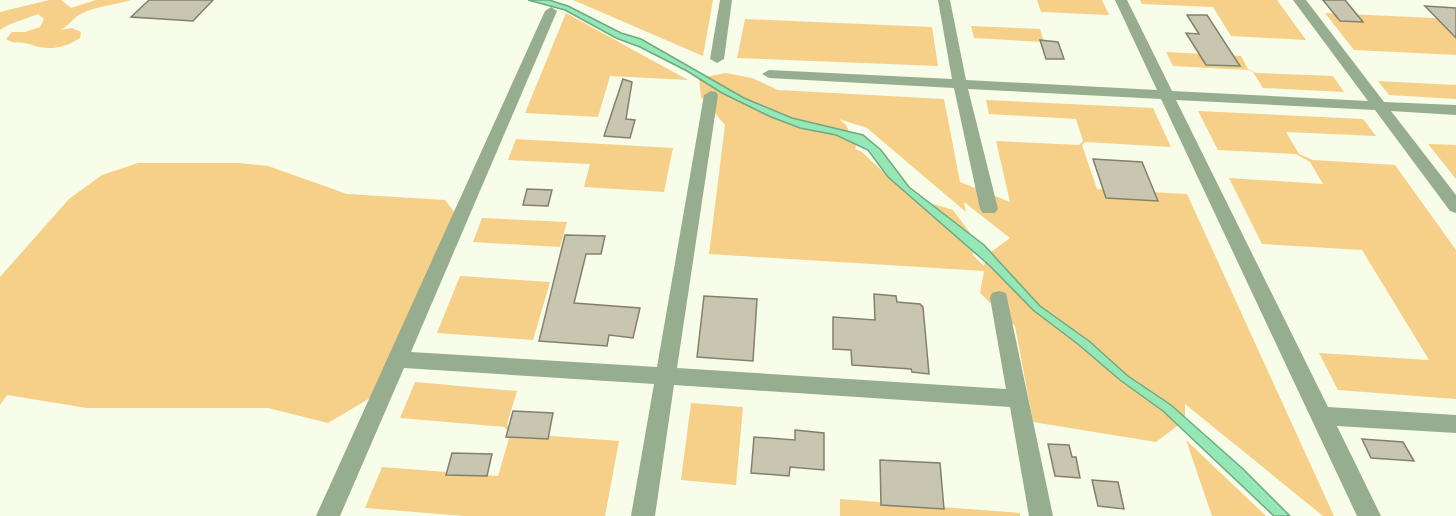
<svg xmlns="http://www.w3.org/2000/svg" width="1456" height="516" viewBox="0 0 1456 516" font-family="Literata,serif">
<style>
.green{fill:#f6cf89;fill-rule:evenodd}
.water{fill:#95e8b6;stroke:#6ea984;stroke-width:1.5}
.building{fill:#c8c5b0;stroke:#83806e;stroke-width:1.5}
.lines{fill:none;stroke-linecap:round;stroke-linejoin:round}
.street{fill:#97ad90;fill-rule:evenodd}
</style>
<rect width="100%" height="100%" fill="#f7fde8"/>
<g class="green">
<path d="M 49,0 L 61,0 L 71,8 L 96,0 L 131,0 C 116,5 87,7 75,18 C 69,23 68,26 60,30 L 72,28 L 81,32 L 80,38 C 63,49 47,51 29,44 C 21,41 14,45 6,39 L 12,32 L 25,32 L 40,27 L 44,19 L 38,14 L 8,25 L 0,30 L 0,12 Z"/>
<polygon points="573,0 713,0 703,56"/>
<polygon points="1037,0 1102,0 1109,15 1041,12"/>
<polygon points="1140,0 1277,0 1306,40 1231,36 1213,7 1142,4"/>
<polygon points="566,13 688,80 610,76 598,117 525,113"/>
<polygon points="1325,13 1456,19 1456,55 1354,50"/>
<polygon points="745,19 932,27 938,66 737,58"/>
<polygon points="971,26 1040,29 1044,42 974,38"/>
<polygon points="1166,52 1241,56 1248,69 1256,73 1333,76 1344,92 1263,88 1253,72 1249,70 1173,66"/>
<path d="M 726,73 L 752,78 L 778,90 L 944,99 L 960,182 L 1010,202 L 996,141 L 1079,145 L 1083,141 L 1076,119 L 989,114 L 986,100 L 1153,108 L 1171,147 L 1085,142 L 1082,145 L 1097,189 L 1187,194 L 1334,516 L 1323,516 L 1185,404 L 1185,420 L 1156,442 L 1033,422 L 1015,326 L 980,293 L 984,271 L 709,254 L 725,125 L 701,97 L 699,78 ZM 839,119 L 867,128 L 966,212 L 964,202 L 1010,238 L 987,255 L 984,266 L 973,255 L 970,233 L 953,210 L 910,197 L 862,152 L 855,149 L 856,146 L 846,125 Z"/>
<polygon points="1378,81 1456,85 1456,99 1389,95"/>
<polygon points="1198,111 1363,119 1376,136 1286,132 1299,154 1313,160 1395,165 1456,250 1456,399 1338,390 1319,353 1429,360 1362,250 1262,244 1229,178 1323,184 1310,162 1296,154 1218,150"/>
<polygon points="516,139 673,148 664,192 584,187 590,164 508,160"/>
<polygon points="1428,144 1456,145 1456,179"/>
<polygon points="138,163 239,163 268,166 347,194 445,200 459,218 370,398 328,423 268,408 87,408 7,395 0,405 0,277 69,199 102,175"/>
<polygon points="482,218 483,218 567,222 560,247 473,242"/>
<polygon points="460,276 550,282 533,340 437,333"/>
<polygon points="415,382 517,391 507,424 511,433 619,441 605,516 465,516 365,508 382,467 498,476 510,435 505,427 400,418"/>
<polygon points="691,403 743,407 736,485 681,480"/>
<polygon points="1186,440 1266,516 1212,516"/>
<polygon points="840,499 1020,513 1020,516 840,516"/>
</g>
<polygon class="water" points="528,0 549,0 568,6 621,33 641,39 744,98 792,118 863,135 881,150 909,187 984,245 1040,306 1089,341 1128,376 1171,405 1242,468 1290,516 1274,516 1163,411 1120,380 1079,345 1033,310 990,266 888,177 868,150 836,135 800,128 771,117 722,93 687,71 640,47 616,38 565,10"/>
<g class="building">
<polygon points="149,0 213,0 193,21 131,17"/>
<polygon points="1323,0 1345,0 1363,22 1340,21"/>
<polygon points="1425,6 1456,8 1456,38"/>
<polygon points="1187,15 1207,15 1240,66 1206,65 1186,33 1199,34"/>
<polygon points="1040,40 1058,42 1064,59 1046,59"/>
<polygon points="623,79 632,82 626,119 635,120 630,138 604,136"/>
<polygon points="1093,159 1142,162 1158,201 1106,198"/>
<polygon points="527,189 552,190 548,206 523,205"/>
<polygon points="565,235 605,236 601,254 586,254 574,303 640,308 633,338 609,335 607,346 539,341"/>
<polygon points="874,294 896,296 897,302 920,304 923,307 929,374 912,372 911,369 852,365 851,350 833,349 833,317 875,320"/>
<polygon points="704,296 757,299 753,361 697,357"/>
<polygon points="513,411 553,413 548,439 506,437"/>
<polygon points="795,430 824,433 824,470 790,467 789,476 751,473 754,437 795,440"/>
<polygon points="1362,439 1403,442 1414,461 1371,458"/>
<polygon points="1048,444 1069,445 1072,457 1076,457 1080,478 1055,476"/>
<polygon points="452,453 492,454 487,476 446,475"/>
<polygon points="880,460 940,463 944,509 881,505"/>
<polygon points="1092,480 1118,482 1124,509 1098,506"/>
</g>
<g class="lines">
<g class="street">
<polygon points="720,0 732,0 724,59 717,63 710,59"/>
<polygon points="938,0 950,0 966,80 1157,90 1115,0 1127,0 1172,91 1368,101 1293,0 1306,0 1384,102 1456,105 1456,115 1391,111 1456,195 1456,213 1450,211 1375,110 1176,100 1328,407 1456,415 1456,433 1337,426 1381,516 1357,516 1161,99 968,89 998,209 995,213 983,213 980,209 954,88 769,78 762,74 769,70 952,79"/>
<polygon points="551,7 557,11 411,352 657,367 704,95 711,91 716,92 718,95 677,368 1006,389 990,298 992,293 999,291 1006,293 1053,516 1029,516 1010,407 674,385 655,516 631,516 654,384 404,368 340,516 316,516 545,11"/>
</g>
</g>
</svg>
